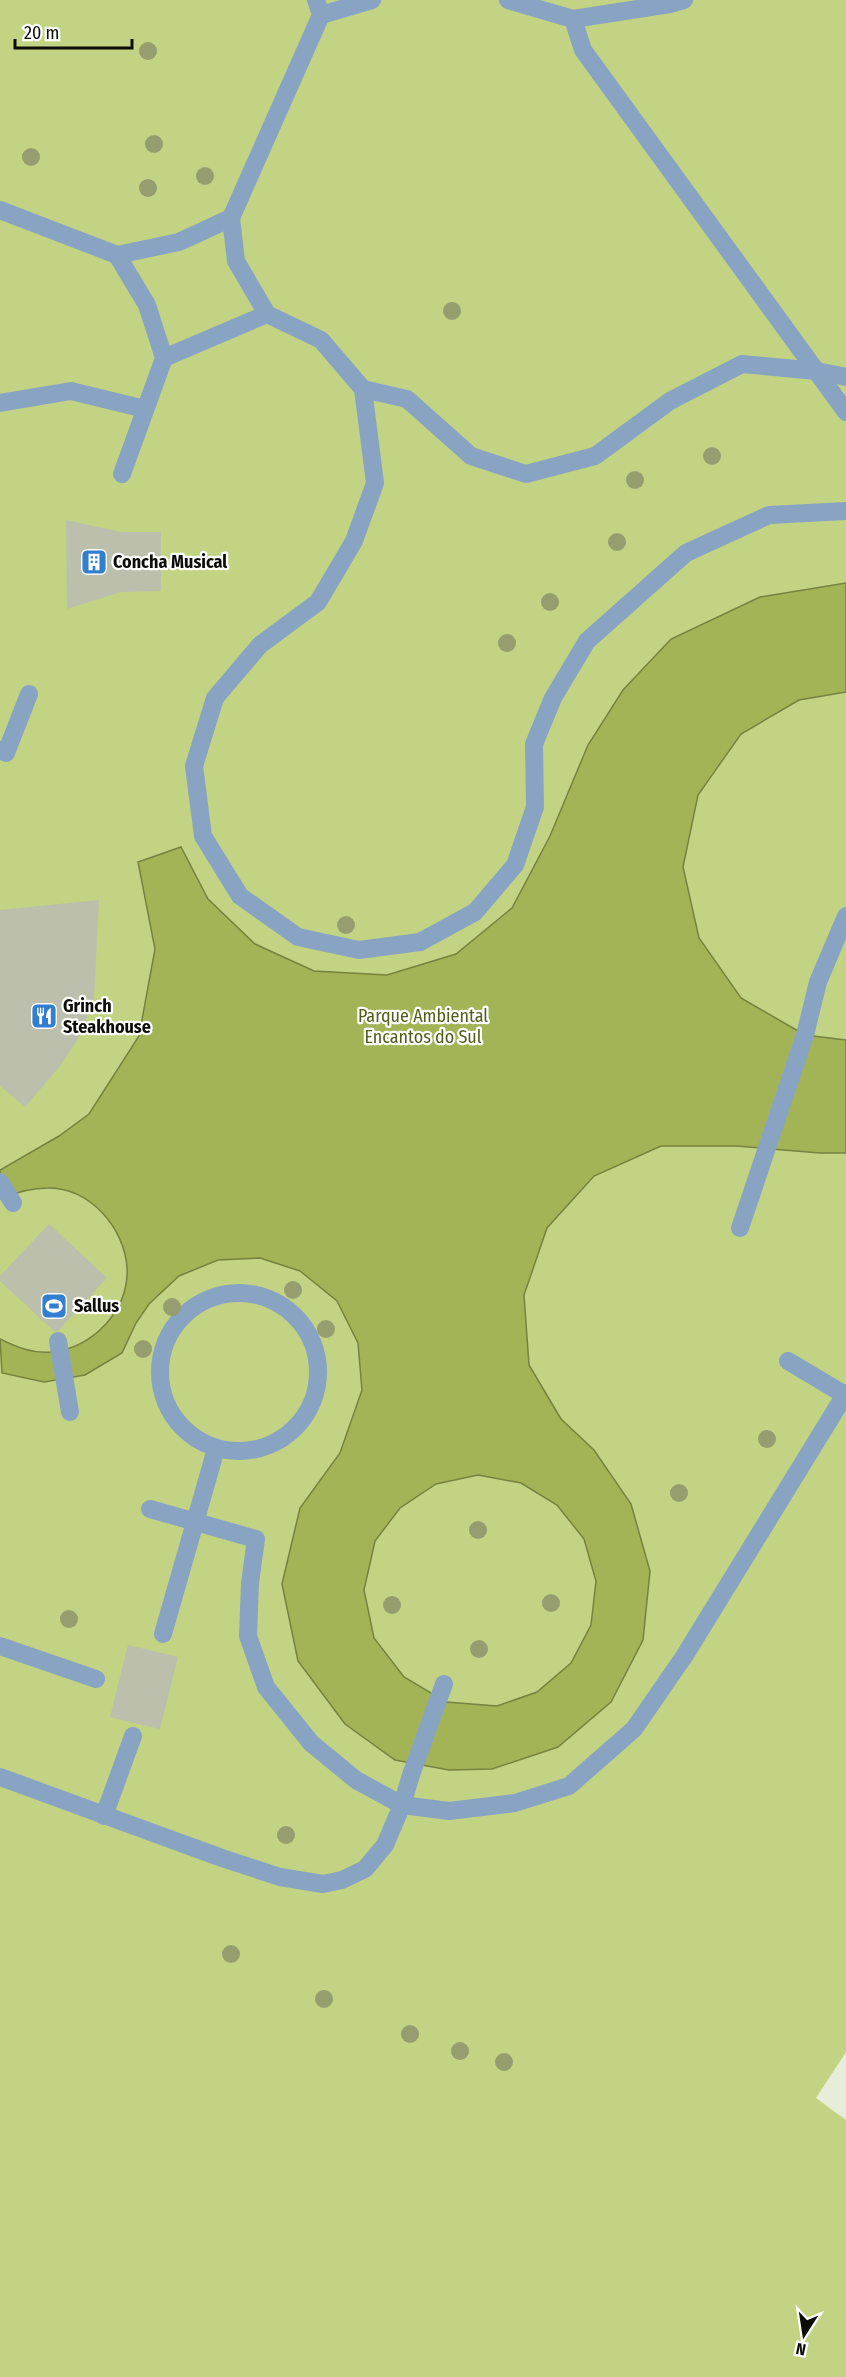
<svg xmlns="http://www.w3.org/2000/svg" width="846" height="2377" viewBox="0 0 846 2377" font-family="'Fira Sans Condensed',sans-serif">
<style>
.green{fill:#c2d383}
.water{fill:#a3b457;stroke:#76823f;stroke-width:1.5;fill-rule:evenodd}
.building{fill:#bbbfac}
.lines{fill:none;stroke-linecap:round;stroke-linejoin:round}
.pedestrian{stroke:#89a4c3;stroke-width:18}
.tree{fill:#969e70}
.labels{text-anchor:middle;stroke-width:4.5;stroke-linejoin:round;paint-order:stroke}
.poi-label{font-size:18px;font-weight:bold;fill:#0c0d07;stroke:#fff;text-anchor:start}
.park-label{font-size:18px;fill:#535e1b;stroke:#fff}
</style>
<rect width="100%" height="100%" fill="#e8edd9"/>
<polygon class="green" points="0,0 846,0 846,2052 816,2098 846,2120 846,2377 0,2377"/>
<path class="water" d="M 846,583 L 846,692 L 799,700 L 741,734 L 698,795 L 683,867 L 699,938 L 741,998 L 805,1035 L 846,1040 L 846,1153 L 820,1153 L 736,1146 L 661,1146 L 594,1176 L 547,1228 L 524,1295 L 529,1365 L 561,1419 L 594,1450 L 631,1504 L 650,1571 L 643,1640 L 611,1702 L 558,1747 L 492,1769 L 449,1770 L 395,1760 L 345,1724 L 298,1661 L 282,1584 L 300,1508 L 340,1453 L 362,1390 L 358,1343 L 337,1301 L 300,1271 L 260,1258 L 218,1260 L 179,1276 L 149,1304 L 136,1323 L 122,1353 L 85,1375 L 44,1382 L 2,1373 L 0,1339 C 16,1347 33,1354 52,1352 C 93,1348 129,1310 127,1268 C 125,1229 90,1187 48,1188 C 31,1188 16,1192 0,1199 L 0,1170 L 59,1136 L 89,1114 L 139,1036 L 155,949 L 138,862 L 181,847 L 208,899 L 255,944 L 314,971 L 387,975 L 456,954 L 512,908 L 550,836 L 588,745 L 623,690 L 671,639 L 760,597 ZM 478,1475 L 521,1483 L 557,1505 L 584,1539 L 596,1581 L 591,1625 L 571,1663 L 537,1692 L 497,1706 L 446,1702 L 404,1677 L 374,1638 L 364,1590 L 375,1541 L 400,1508 L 436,1484 Z"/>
<g class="building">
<polygon points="66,520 121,532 161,532 161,591 121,592 67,609"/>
<polygon points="99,900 94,998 81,1034 60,1066 25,1107 0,1086 0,910"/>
<polygon points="49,1224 107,1278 56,1333 0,1281 0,1276"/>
<polygon points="128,1645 178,1657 160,1729 110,1717"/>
</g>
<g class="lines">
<g class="pedestrian">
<polyline points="508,0 573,19 670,4 684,0"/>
<polyline points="321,15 372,0"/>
<polyline points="573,19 583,50 846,412"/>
<polyline points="0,210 117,255"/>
<polyline points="231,218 321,15 316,0"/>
<polyline points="267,314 321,340 363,389 375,483 354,541 318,602 260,645 215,698 194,766 203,836 240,896 298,937 359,950 420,942 475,912 515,865 535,807 534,744 553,698 587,641 686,553 769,515 846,511"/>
<polyline points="363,389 407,399 471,456 526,474 595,456 670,401 742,364 817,371 846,377"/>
<polyline points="0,403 71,391 145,409"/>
<polyline points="122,474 164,358 147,305 117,255 179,242 231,218 236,261 267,314 164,358"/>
<polyline points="0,750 6,753 29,694"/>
<polyline points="0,1182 13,1203"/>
<polyline points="740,1228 805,1035 818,982 846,916"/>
<circle cx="239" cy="1372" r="79"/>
<polyline points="58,1341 70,1412"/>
<polyline points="788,1361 845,1395"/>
<polyline points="150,1509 256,1539 250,1583 248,1636 266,1687 311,1743 356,1780 402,1805 449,1811 515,1803 569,1786 634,1729 685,1655 846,1393"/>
<polyline points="163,1634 216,1449"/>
<polyline points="0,1646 96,1679"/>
<polyline points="0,1777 222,1858 280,1877 323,1884 342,1880 365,1869 385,1845 402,1805 411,1775 444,1684"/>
<polyline points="104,1816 133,1736"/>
</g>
</g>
<g class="tree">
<circle cx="148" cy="51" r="9"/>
<circle cx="154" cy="144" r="9"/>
<circle cx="31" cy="157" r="9"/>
<circle cx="205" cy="176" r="9"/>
<circle cx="148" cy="188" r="9"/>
<circle cx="452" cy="311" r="9"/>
<circle cx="712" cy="456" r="9"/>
<circle cx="635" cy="480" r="9"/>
<circle cx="617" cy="542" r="9"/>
<circle cx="550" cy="602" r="9"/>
<circle cx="507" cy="643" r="9"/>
<circle cx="346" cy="925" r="9"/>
<circle cx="293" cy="1290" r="9"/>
<circle cx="172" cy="1307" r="9"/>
<circle cx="326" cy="1329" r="9"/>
<circle cx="143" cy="1349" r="9"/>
<circle cx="767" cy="1439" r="9"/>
<circle cx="679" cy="1493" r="9"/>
<circle cx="478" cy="1530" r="9"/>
<circle cx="551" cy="1603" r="9"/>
<circle cx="392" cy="1605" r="9"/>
<circle cx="69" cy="1619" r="9"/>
<circle cx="479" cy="1649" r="9"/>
<circle cx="286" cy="1835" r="9"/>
<circle cx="231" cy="1954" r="9"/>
<circle cx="324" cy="1999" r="9"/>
<circle cx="410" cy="2034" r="9"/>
<circle cx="460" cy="2051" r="9"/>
<circle cx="504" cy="2062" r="9"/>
</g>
<defs>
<symbol id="building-square" viewBox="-11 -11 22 22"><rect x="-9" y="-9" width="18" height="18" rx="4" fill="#327fd0" stroke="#fff"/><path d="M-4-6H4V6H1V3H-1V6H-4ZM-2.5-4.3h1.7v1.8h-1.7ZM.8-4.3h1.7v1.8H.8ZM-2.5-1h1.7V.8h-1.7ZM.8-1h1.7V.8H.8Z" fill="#fff"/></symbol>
<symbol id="restaurant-square" viewBox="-11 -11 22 22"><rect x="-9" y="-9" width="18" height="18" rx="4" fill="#327fd0" stroke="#fff"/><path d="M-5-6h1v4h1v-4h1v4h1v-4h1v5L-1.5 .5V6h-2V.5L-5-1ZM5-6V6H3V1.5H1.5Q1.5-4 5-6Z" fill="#fff"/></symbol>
<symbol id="stadium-square" viewBox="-11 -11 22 22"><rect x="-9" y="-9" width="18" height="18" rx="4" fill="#327fd0" stroke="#fff"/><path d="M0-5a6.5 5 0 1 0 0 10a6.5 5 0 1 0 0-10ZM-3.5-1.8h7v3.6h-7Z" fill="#fff"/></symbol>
</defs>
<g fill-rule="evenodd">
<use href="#building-square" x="79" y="547" width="30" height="30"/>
<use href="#restaurant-square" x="29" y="1001" width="30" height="30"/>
<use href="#stadium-square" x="39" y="1291" width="30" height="30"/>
</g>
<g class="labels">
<g class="poi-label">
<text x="113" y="568">Concha Musical</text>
<text x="63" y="1012">Grinch<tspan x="63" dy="21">Steakhouse</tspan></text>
<text x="74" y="1312">Sallus</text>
</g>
<g class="park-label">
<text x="423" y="1022">Parque Ambiental<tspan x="423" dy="21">Encantos do Sul</tspan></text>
</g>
</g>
<g transform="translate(804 2335) rotate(192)" stroke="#ffffff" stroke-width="4.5" paint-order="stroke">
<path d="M0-4.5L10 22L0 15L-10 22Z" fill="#0c0d07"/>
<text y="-9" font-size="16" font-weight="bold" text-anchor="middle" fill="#0c0d07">N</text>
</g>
<path d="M15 39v9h117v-9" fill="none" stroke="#0c0d07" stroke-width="3"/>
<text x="24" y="39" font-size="18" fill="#0c0d07" stroke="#ffffff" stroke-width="4.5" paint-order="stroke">20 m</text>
</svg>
